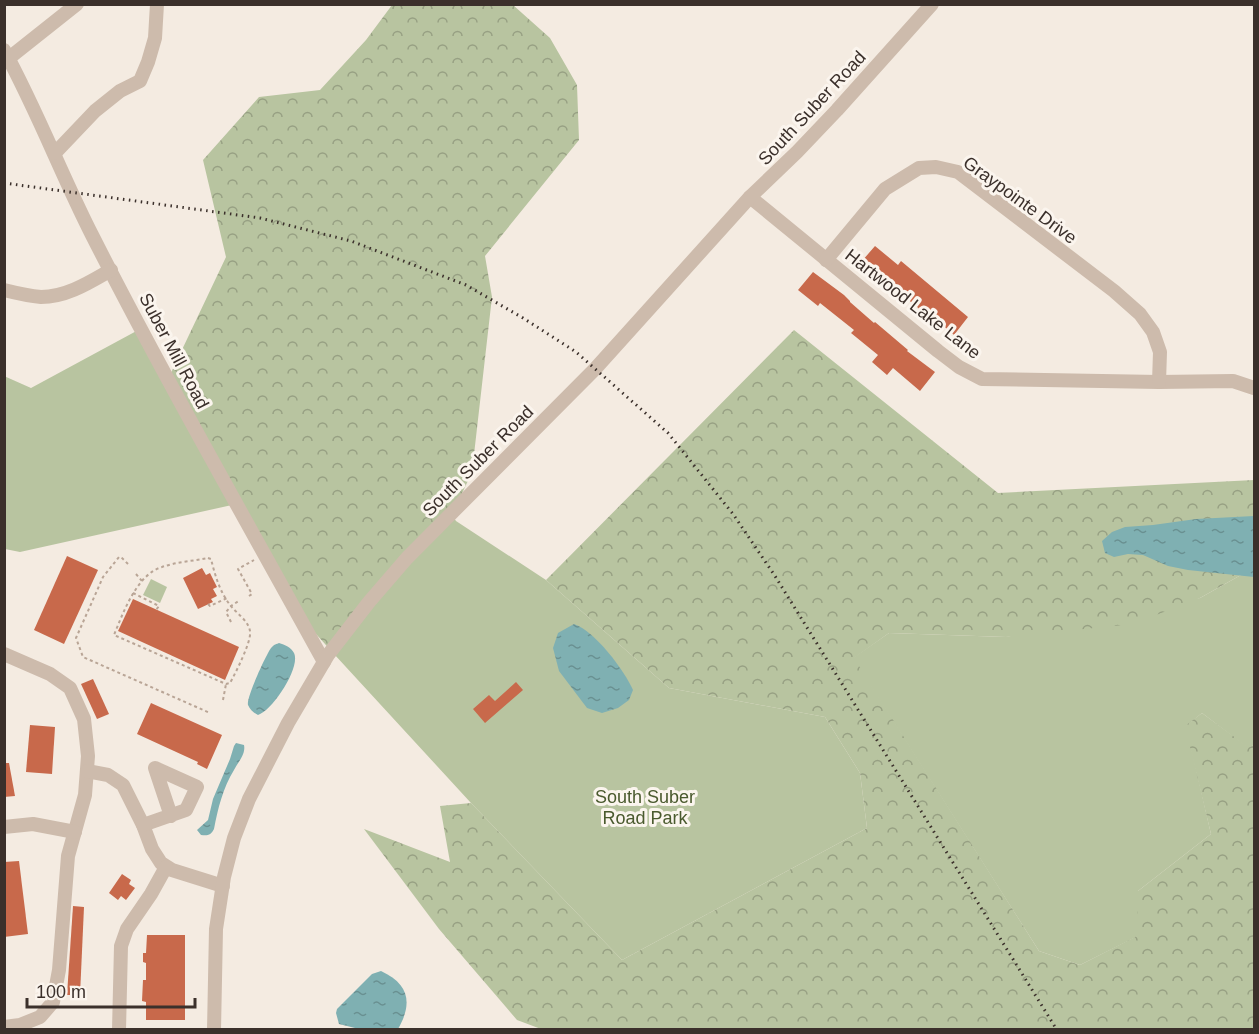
<svg xmlns="http://www.w3.org/2000/svg" width="1259" height="1034" viewBox="0 0 1259 1034" font-family="Arial,sans-serif">
<style>
.green{fill:#b8c4a0}
.forest{fill:url(#forest-crowns)}
.water{fill:url(#water-ripples)}
.building{fill:#c8694b}
.lines{fill:none;stroke-linecap:round;stroke-linejoin:round}
.path{stroke:#b9a596;stroke-width:2;stroke-dasharray:3 3;stroke-linecap:butt}
.minor{stroke:#cdbbac;stroke-width:14}
.rail{stroke:#3b302b;stroke-width:3;stroke-dasharray:1.5 4.5;stroke-linecap:butt}
.labels{text-anchor:middle;stroke-width:6;stroke-linejoin:round;paint-order:stroke}
.street-label{font-size:18px;fill:#3b302b;stroke:#fbf5ee}
.park-label{font-size:18px;fill:#4a5a2e;stroke:#fbf5ee}
</style>
<defs>
<pattern id="forest-crowns" width="20" height="18" patternUnits="userSpaceOnUse" patternTransform="scale(1.5)"><rect width="20" height="18" fill="#b8c4a0"/><path d="M2 6a3 3 0 1 1 6 0M12 15a3 3 0 1 1 6 0" fill="none" stroke="#97a083"/></pattern>
<pattern id="water-ripples" width="26" height="14" patternUnits="userSpaceOnUse" patternTransform="scale(1.5)"><rect width="26" height="14" fill="#7fb0b2"/><path d="M2 4q2-2 4 0t4 0M15 11q2-2 4 0t4 0" fill="none" stroke="#699091"/></pattern>
</defs>
<rect width="100%" height="100%" fill="#f4ebe1"/>
<g class="green">
<polygon points="142,328 241,503 20,552 5,549 4,376 31,388"/>
<polygon points="452,515 456,521 546,580 669,688 825,717 860,773 867,828 622,960 471,803 334,654 372,601"/>
<polygon points="1248,571 1254,574 1254,745 1248,748 1202,713 1186,726 1211,834 1138,891 1138,936 1080,965 1039,951 853,658 889,633 1006,637 1200,598"/>
<polygon points="151,579 167,587 160,603 143,595"/>
</g>
<g class="forest">
<polygon points="392,5 513,5 550,38 577,85 579,140 485,256 492,297 472,472 452,515 372,601 334,654 307,624 170,375 226,257 203,160 259,97 320,90 366,40"/>
<polygon points="794,330 998,493 1254,480 1254,574 1248,571 1200,598 1133,624 1006,637 889,633 854,658 1039,951 1080,965 1137,936 1138,891 1211,834 1185,726 1202,713 1248,747 1254,745 1254,1029 541,1029 517,1020 439,929 364,829 450,862 440,806 471,803 622,960 867,828 860,773 825,717 669,688 546,580"/>
</g>
<g class="water">
<polygon points="1254,516 1254,577 1188,570 1168,566 1143,555 1128,554 1114,557 1105,553 1102,541 1112,532 1125,527 1153,525 1196,519"/>
<path d="M 574,624 C 595,631 624,670 633,690 L 629,700 L 618,708 L 602,713 L 587,708 L 559,671 L 553,648 L 558,633 Z"/>
<path d="M 279,643 C 285,645 291,647 294,653 C 301,667 273,710 258,715 C 254,713 250,710 248,705 C 246,698 266,655 271,648 C 275,644 274,645 279,643 Z"/>
<path d="M 236,743 L 244,745 C 246,754 238,762 234,770 C 223,788 218,808 214,829 C 211,835 208,836 201,835 L 197,830 L 208,820 L 213,799 L 230,759 L 234,746 Z"/>
<path d="M 381,971 C 409,984 413,1003 398,1029 L 359,1029 L 339,1024 L 336,1013 L 337,1009 L 372,974 Z"/>
</g>
<g class="building">
<polygon points="875,246 898,265 901,261 968,317 954,335 930,314 928,316 894,288 896,286 878,271 877,273 862,261"/>
<polygon points="813,272 844,295 850,301 850,302 874,323 875,322 908,350 907,351 935,372 920,391 893,368 887,375 872,362 878,355 851,333 854,330 820,303 818,306 798,290"/>
<polygon points="67,556 98,570 64,644 34,630"/>
<polygon points="202,568 206,575 210,573 217,587 213,589 217,596 211,599 213,602 198,609 183,578"/>
<polygon points="133,599 239,647 225,680 118,631"/>
<polygon points="93,679 109,714 97,719 81,684"/>
<polygon points="516,682 523,690 485,723 473,709 489,695 495,701"/>
<polygon points="151,703 222,735 207,769 197,764 198,762 137,734"/>
<polygon points="30,725 55,727 52,774 26,772"/>
<polygon points="4,763 9,763 15,796 4,797"/>
<polygon points="19,861 28,934 4,937 4,862"/>
<polygon points="122,874 131,880 129,884 135,888 126,900 121,896 118,900 109,893"/>
<polygon points="73,906 84,907 80,995 67,995"/>
<polygon points="147,935 185,935 185,1020 146,1020 146,1002 142,1001 143,980 146,980 146,963 143,962 143,953 146,953"/>
</g>
<g class="lines">
<g class="path">
<path d="M 208,558 L 211,559 C 215,575 220,593 231,606 C 237,614 248,620 250,631 C 252,641 235,674 230,683 L 226,684 L 114,635 C 123,613 137,574 162,567 C 176,562 193,561 208,558 Z"/>
<polyline points="128,564 121,557 119,557 103,577 76,638 83,657 210,713"/>
<polyline points="136,574 142,581"/>
<polyline points="133,593 159,606 156,610"/>
<polyline points="249,596 252,594 238,569 254,560"/>
<polyline points="208,604 210,606 227,598"/>
<polyline points="231,622 226,612 231,606 240,600"/>
<polyline points="223,700 226,684"/>
</g>
<g class="minor">
<path d="M 4,50 C 37,110 61,174 92,235 C 165,379 246,520 324,662"/>
<polyline points="9,58 77,4"/>
<polyline points="55,153 95,111 120,91 140,81 148,62 155,38 157,4"/>
<polyline points="750,197 938,351 959,367 982,379 1159,382 1233,381 1254,388"/>
<polyline points="826,260 885,189 919,168 936,167 958,172 1114,291 1140,314 1153,332 1160,352 1159,382"/>
<path d="M 4,290 C 16,293 29,296 41,297 C 67,297 90,282 111,270"/>
<polyline points="4,654 50,674 70,688 84,719 88,756 85,795 68,856 59,970 53,1002 40,1017 20,1025 4,1027"/>
<polyline points="87,771 108,775 123,785 143,825 152,849 161,863 172,870 223,886"/>
<polyline points="143,825 186,810 197,787 155,768 171,816"/>
<polyline points="4,827 33,824 75,832"/>
<polyline points="119,1030 121,946 127,929 151,894 166,867"/>
<polyline points="214,1030 216,929 224,877 234,838 249,799 288,723 328,655 369,602 407,558 595,369 750,197 797,152 837,110 932,4"/>
</g>
<polyline class="rail" points="4,183 260,218 351,241 466,285 523,318 576,352 668,433 733,514 775,576 1057,1030"/>
</g>
<g class="labels">
<g class="street-label">
<text transform="translate(812 108) rotate(-47)" y="6">South Suber Road</text>
<text transform="translate(1020 200) rotate(36)" y="6">Graypointe Drive</text>
<text transform="translate(913 304) rotate(38)" y="6">Hartwood Lake Lane</text>
<text transform="translate(174 351) rotate(62)" y="6">Suber Mill Road</text>
<text transform="translate(478 461) rotate(-45)" y="6">South Suber Road</text>
</g>
<g class="park-label">
<text x="645" y="803">South Suber<tspan x="645" dy="21">Road Park</tspan></text>
</g>
</g>
<rect width="1259" height="1034" fill="none" stroke="#3b302b" stroke-width="12"/>
<path d="M27 998v9h168v-9" fill="none" stroke="#3b302b" stroke-width="3"/>
<text x="36" y="998" font-size="18" fill="#3b302b" stroke="#fbf5ee" stroke-width="4.5" paint-order="stroke">100 m</text>
</svg>
